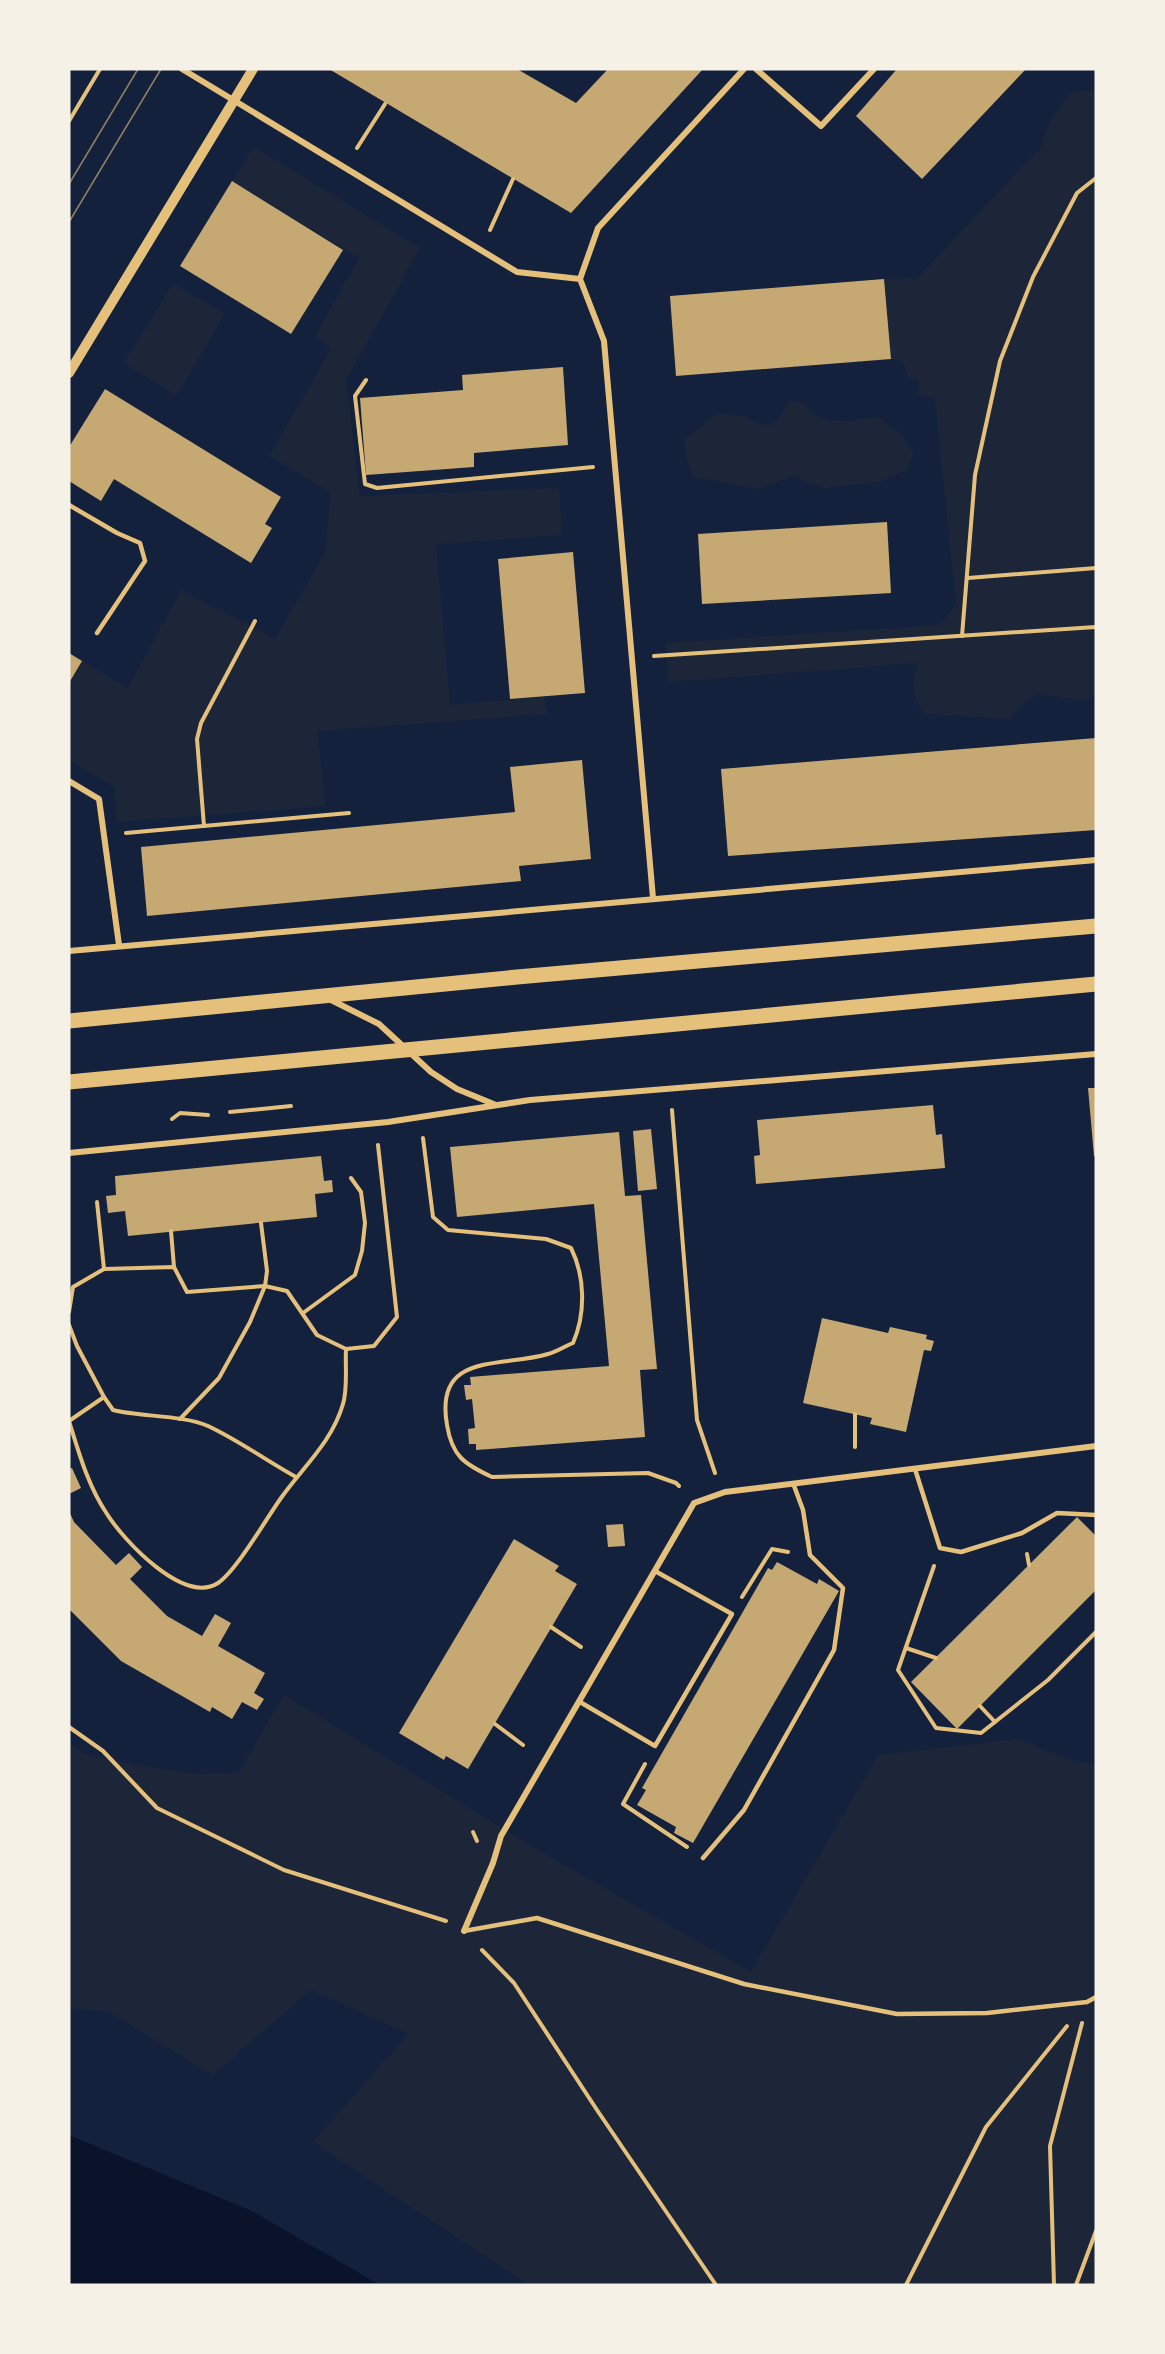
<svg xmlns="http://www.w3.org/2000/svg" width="1165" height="2354" viewBox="0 0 1165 2354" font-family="Arial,sans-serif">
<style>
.green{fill:#1d2539}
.water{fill:#0b132b}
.building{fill:#c6a872}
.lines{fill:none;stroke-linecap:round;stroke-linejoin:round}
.path{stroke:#e5c07b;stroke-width:4}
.service{stroke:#e5c07b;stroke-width:4.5}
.minor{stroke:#e5c07b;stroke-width:6}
.tertiary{stroke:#e5c07b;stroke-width:10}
.primary{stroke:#e5c07b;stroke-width:15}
.tram{stroke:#918062;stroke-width:1.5}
</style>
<rect width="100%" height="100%" fill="#14213d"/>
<g class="green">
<path d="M 1096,89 L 1096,697 L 1080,700 L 1037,694 L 1017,710 L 1011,719 L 925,714 C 912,699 911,682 918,663 L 669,682 L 666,643 L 941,625 L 956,604 L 935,398 L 919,395 L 918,378 L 908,379 L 903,361 L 891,359 L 884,279 L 917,278 L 1043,145 C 1039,134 1063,99 1073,93 C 1080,90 1089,93 1096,89 Z"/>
<polygon points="254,147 420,248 346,380 360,496 559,488 562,535 436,544 450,705 544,697 547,714 317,731 326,806 117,822 114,787 69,760 69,683 82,661 128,688 181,590 275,639 326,551 330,492 269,456 331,349 315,336 359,258 232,181"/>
<polygon points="173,284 225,313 177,396 124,363"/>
<path d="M 790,400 L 805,404 C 823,429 852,420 879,417 L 901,434 L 913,452 L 909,469 L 879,482 L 824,488 L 793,476 L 758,489 L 693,477 L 687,461 L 685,440 L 717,413 L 743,416 L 768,426 L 779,418 Z"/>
<polygon points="284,1695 533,1847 751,1972 878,1755 1018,1739 1078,1763 1096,1762 1096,2285 529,2285 313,2142 408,2034 311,1990 213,2075 107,2011 69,2008 69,1743 89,1756 191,1774 238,1773"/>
</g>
<polygon class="water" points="69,2135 252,2211 380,2285 69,2285"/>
<g class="building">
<polygon points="329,69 517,69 576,103 608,69 703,69 571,213"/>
<polygon points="897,69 1026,69 922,179 856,116"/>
<polygon points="232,181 343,250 291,334 180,266"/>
<polygon points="884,279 891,359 676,376 670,296"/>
<polygon points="563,367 568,445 474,453 474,467 366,475 360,398 463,390 462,375"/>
<polygon points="105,389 281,497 265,524 272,528 251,563 114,479 101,501 69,481 69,447"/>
<polygon points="887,522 891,593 702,604 698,534"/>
<polygon points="573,552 585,693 510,699 498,559"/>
<polygon points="69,653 82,661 69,683"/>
<polygon points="1096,738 1096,830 728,856 721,769"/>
<polygon points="582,760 591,859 519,866 521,881 147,916 141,847 515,812 510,767"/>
<polygon points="1088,1088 1096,1088 1096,1156 1094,1156"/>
<polygon points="933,1105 936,1135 942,1134 945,1168 756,1184 754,1156 760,1155 757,1120"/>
<polygon points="651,1129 657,1189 638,1191 633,1131"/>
<polygon points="619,1132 625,1196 641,1195 649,1283 657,1369 640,1370 645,1437 476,1450 476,1444 469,1444 468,1429 475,1428 472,1399 466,1400 464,1385 471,1385 470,1377 609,1366 594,1204 457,1217 450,1147"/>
<polygon points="321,1156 324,1181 332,1180 333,1192 315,1194 317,1217 128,1236 125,1211 108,1213 106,1196 116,1195 115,1176"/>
<polygon points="822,1318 888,1333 890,1327 927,1335 926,1339 934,1341 931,1351 924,1350 906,1432 870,1424 872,1418 803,1403"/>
<polygon points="72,1468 81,1488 69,1494 69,1469"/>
<polygon points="69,1511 74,1522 116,1565 129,1553 142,1567 130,1579 167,1616 202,1636 215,1614 231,1623 218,1646 265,1673 254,1693 264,1699 257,1710 242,1702 232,1719 212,1707 210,1712 121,1661 69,1609"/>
<polygon points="1077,1517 1096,1536 1096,1590 957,1729 911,1682"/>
<polygon points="623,1524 625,1546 608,1547 606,1525"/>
<polygon points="514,1539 559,1566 555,1571 577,1584 468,1769 446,1756 444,1760 399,1733"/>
<polygon points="777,1562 817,1584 819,1579 839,1591 693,1843 674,1833 676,1827 637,1805 646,1790 642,1788 768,1568 772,1570"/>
</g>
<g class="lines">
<g class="path">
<polyline points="69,121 100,69"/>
<polyline points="357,148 385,104"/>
<polyline points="490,230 513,179"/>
<polyline points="366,380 355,396 365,484 377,488 593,467"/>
<polyline points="968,578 1096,568"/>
<polyline points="962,636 975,475 1000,361 1033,277 1077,193 1096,178"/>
<polyline points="654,656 1096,627"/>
<polyline points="204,826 197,739 201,723 255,621"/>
<polyline points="126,833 349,813"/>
<polyline points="672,1110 697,1420 715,1473"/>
<polyline points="230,1112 291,1106"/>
<polyline points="172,1119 180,1113 208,1115"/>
<path d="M 423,1138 L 433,1217 L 448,1230 L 546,1239 L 571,1248 C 585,1276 586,1313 573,1343 C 565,1346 557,1352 548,1354 C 502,1368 434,1351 447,1425 C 452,1456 464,1464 492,1477 L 648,1473 L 676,1483 L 679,1486"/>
<polyline points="97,1202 104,1269"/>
<polyline points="171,1231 174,1267"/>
<polyline points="69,1312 73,1287 104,1269 174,1267 187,1292 265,1286 287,1291 317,1335 346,1349 374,1346 397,1317 378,1145"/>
<polyline points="303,1313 355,1275 362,1251 365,1223 361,1192 351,1178"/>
<polyline points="69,1325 77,1346 104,1397 69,1421"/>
<path d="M 104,1397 L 113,1410 C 141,1417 183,1415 208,1426 C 238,1440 267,1461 296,1477"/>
<polyline points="180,1419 219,1378 250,1322 265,1286 267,1271 261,1223"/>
<path d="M 69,1421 C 79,1453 88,1486 107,1514 C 124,1541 184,1605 218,1583 C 237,1570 266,1519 281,1498 C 303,1467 332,1442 343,1404 C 348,1388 345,1366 346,1349"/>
<polyline points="855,1447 855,1414"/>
<polyline points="1027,1554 1029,1565"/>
<polyline points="934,1566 898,1670 936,1728 981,1733 1048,1680 1096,1632"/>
<polyline points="742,1597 772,1549 788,1552"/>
<polyline points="551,1627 581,1647"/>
<polyline points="906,1648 936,1658"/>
<polyline points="980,1706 995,1722"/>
<polyline points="495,1724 523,1745"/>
<polyline points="69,1727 103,1751 157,1808 284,1870 446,1921"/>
<polyline points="645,1764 623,1804 687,1847"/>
<polyline points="473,1832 477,1841"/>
<polyline points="482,1950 514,1983 597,2110 716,2285"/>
<polyline points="906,2285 986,2127 1067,2026"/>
<polyline points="1054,2285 1050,2146 1082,2023"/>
<polyline points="1076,2285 1096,2231"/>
</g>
<g class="service">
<polyline points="69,505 117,533 140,543 145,561 97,633"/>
<polyline points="915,1469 940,1548 961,1552 1022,1533 1057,1513 1096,1515"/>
<polyline points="580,1702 655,1746 732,1614 655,1571"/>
<polyline points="703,1858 744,1810 834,1650 843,1588 810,1555 803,1510 793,1483"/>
<polyline points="464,1931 537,1918 744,1984 897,2014 987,2013 1087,2002 1096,1997"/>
</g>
<g class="minor">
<polyline points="182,69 517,272 580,279"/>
<polyline points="756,69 821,126 874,69"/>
<polyline points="69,781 99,799 119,945"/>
<polyline points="653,898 604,341 580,279 598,228 744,69"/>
<polyline points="69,951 1096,860"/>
<polyline points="329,999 379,1024 431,1072 457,1089 496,1105"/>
<polyline points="69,1153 388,1122 530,1100 1096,1054"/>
<polyline points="464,1931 493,1863 501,1836 694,1503 725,1492 1096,1446"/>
</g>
<polyline class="tertiary" points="69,373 253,69"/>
<g class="primary">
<polyline points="69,1021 517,977 1096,926"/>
<polyline points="69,1082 1096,984"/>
</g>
<g class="tram">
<polyline points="69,184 138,69"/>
<polyline points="69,222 161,69"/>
</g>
</g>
<rect width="1165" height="2354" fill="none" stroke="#f6f1e7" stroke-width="141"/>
</svg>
